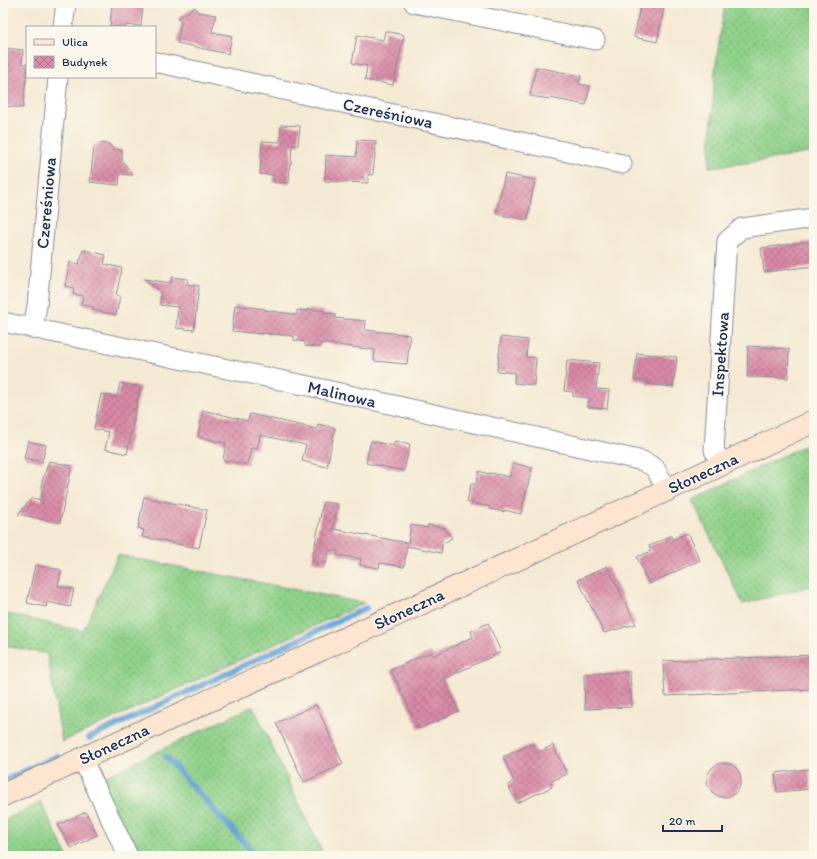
<svg xmlns="http://www.w3.org/2000/svg" width="817" height="859" viewBox="0 0 817 859" font-family="Itim,sans-serif">
<style>
.grass{fill:url(#grass-dots);stroke:#558074}
.lines{fill:none;stroke-linecap:round;stroke-linejoin:round}
.stream{stroke:#64a2d6;stroke-width:6}
.building{fill:url(#building-cross-hatch)}
.street-casing{stroke:#888c98;stroke-width:21}
.secondary-casing{stroke:#888c98;stroke-width:24}
.street{stroke:#fff;stroke-width:19}
.secondary{stroke:#fde5d0;stroke-width:22}
.labels{text-anchor:middle;stroke-width:3;stroke-linejoin:round;paint-order:stroke}
.street-label{font-size:17px;fill:#1b2f5e;stroke:#fbf7ec}
</style>
<defs>
<pattern id="grass-dots" width="8" height="8" patternUnits="userSpaceOnUse"><rect width="8" height="8" fill="#8fd189"/><path d="M2 2h.1M6 6h.1" fill="none" stroke="#74aa73" stroke-width="1.8" stroke-linecap="round"/></pattern>
<pattern id="building-cross-hatch" width="8" height="8" patternUnits="userSpaceOnUse"><rect width="8" height="8" fill="#da8aa6"/><path d="M0 0l8 8M0 8l8-8" fill="none" stroke="#b0718a"/></pattern>
</defs>
<rect width="100%" height="100%" fill="#fbf7ec"/>
<filter id="ink" filterUnits="userSpaceOnUse"><feTurbulence type="fractalNoise" baseFrequency=".025" numOctaves="2"/><feDisplacementMap in="SourceGraphic" scale="8" xChannelSelector="R" yChannelSelector="G"/><feConvolveMatrix kernelMatrix="1 2 1 2 8 2 1 2 1" color-interpolation-filters="sRGB"/></filter>
<filter id="wash" filterUnits="userSpaceOnUse"><feTurbulence type="fractalNoise" baseFrequency=".012" numOctaves="4" result="noise"/><feDisplacementMap in="SourceGraphic" scale="16" xChannelSelector="R" yChannelSelector="G"/><feGaussianBlur stdDeviation="0.9" result="paint"/><feColorMatrix in="noise" values="0 0 0 0 0 0 0 0 0 0 0 0 0 0 0 0 0 1.4 0 .05"/><feComposite in="paint" operator="in"/></filter>
<g filter="url(#wash)">
<rect width="100%" height="100%" fill="#f4e9d2"/>
<g class="grass">
<polygon points="725,3 814,3 814,152 746,163 709,167 715,70"/>
<polygon points="814,441 814,585 743,604 692,500"/>
<polygon points="118,555 364,603 62,742 47,654 3,645 3,613 83,631"/>
<polygon points="253,706 324,856 262,856 260,854 257,856 136,856 100,779"/>
<polygon points="41,802 67,856 3,856 3,821"/>
</g>
<g class="lines">
<g class="stream">
<polyline points="89,738 366,608"/>
<polyline points="166,757 256,856"/>
<polyline points="3,781 58,756"/>
</g>
</g>
<g id="blocks">
<g class="building">
<polygon points="112,3 143,3 141,26 126,25 126,27 110,27"/>
<polygon points="641,3 665,3 657,42 634,37"/>
<polygon points="195,7 198,12 216,15 212,32 232,36 228,54 177,43 181,23 178,18"/>
<polygon points="385,31 404,35 393,85 365,80 367,66 352,63 357,35 383,40"/>
<polygon points="3,48 23,50 22,64 27,64 27,68 23,108 3,106"/>
<polygon points="536,67 581,76 579,84 590,86 586,105 550,98 549,99 530,96"/>
<polygon points="281,125 300,126 298,145 292,145 291,164 290,164 289,183 273,182 274,175 260,174 262,141 280,142"/>
<polygon points="357,140 376,141 373,175 368,174 368,183 325,181 326,155 356,157"/>
<polygon points="100,143 109,144 113,149 122,150 122,160 133,175 120,174 119,185 90,182 94,147"/>
<polygon points="505,174 535,180 527,220 496,214"/>
<polygon points="814,241 814,266 764,272 761,248"/>
<polygon points="83,250 106,255 104,264 122,268 116,295 120,296 116,315 93,310 93,307 81,304 83,296 73,294 74,288 65,286 70,262 79,264 80,259 81,259"/>
<polygon points="172,277 188,279 187,284 199,286 194,330 176,328 178,307 160,305 161,293 144,279 171,283"/>
<polygon points="235,305 265,309 265,310 297,315 297,310 308,311 309,309 324,311 324,313 335,314 335,318 366,321 365,330 410,335 407,364 374,361 375,350 321,343 320,347 305,346 305,342 294,340 294,336 262,333 262,334 232,331"/>
<polygon points="501,337 528,340 526,357 536,358 534,385 514,383 515,373 497,371"/>
<polygon points="748,346 789,349 788,378 747,377"/>
<polygon points="637,353 677,357 673,387 646,384 647,381 634,380"/>
<polygon points="567,360 599,363 596,389 609,390 607,409 588,407 589,398 573,396 573,392 564,391"/>
<polygon points="120,383 140,387 127,454 105,449 109,432 94,429 101,394 117,397"/>
<polygon points="203,410 248,421 250,414 317,429 318,424 335,428 327,467 302,461 306,445 260,435 257,449 251,448 247,465 223,460 226,443 198,437"/>
<polygon points="28,441 46,445 42,462 24,458"/>
<polygon points="371,441 393,446 395,441 410,444 404,471 366,463"/>
<polygon points="49,461 72,466 60,523 18,514 32,498 42,500 42,482"/>
<polygon points="513,463 532,468 521,514 504,510 504,512 489,509 490,507 467,502 471,484 476,484 479,471 488,474 490,473 510,477"/>
<polygon points="144,497 207,510 199,548 171,543 172,542 142,537 144,530 138,528"/>
<polygon points="323,502 338,504 333,529 408,543 411,525 427,528 428,525 444,528 452,538 442,544 441,553 407,546 404,567 380,563 379,568 360,565 361,559 337,555 338,551 329,550 326,564 312,561"/>
<polygon points="687,533 700,560 649,584 637,557 651,551 649,546 671,536 673,540"/>
<polygon points="35,565 61,570 58,586 74,589 70,607 47,602 46,607 27,603"/>
<polygon points="607,566 636,624 604,633 578,580"/>
<polygon points="488,623 501,652 444,679 459,711 419,729 391,670 431,652 433,656 473,637 471,631"/>
<polygon points="814,655 814,689 665,696 663,661"/>
<polygon points="630,672 632,707 585,709 584,674"/>
<polygon points="316,705 343,764 304,782 276,723"/>
<polygon points="532,744 537,753 553,745 567,774 550,782 552,787 517,803 508,785 514,781 503,757"/>
<circle cx="724" cy="780" r="17"/>
<polygon points="810,769 811,789 777,792 775,773"/>
<polygon points="86,812 97,835 71,848 58,825"/>
</g>
</g>
</g>
<g filter="url(#ink)">
<use href="#blocks" fill-opacity="0" stroke="#888c98" stroke-width="1"/>
<g class="lines">
<defs>
<g id="street">
<polyline points="414,3 595,40"/>
<polyline points="63,27 66,3"/>
<polyline points="155,62 622,164"/>
<polyline points="3,322 309,386 643,461 655,468 667,490"/>
<polyline points="33,328 37,306 58,77"/>
<polyline points="722,465 714,450 727,241 742,228 814,218"/>
<polyline points="82,758 128,856"/>
</g>
<path id="secondary" d="M 3,795 C 113,744 223,694 333,644 C 494,570 654,497 814,421"/>
</defs>
<use href="#street" class="street-casing"/>
<use href="#secondary" class="secondary-casing"/>
<use href="#street" class="street"/>
<use href="#secondary" class="secondary"/>
</g>
</g>
<g class="labels">
<g class="street-label">
<text transform="translate(388 113) rotate(12)" y="6">Czereśniowa</text>
<text transform="translate(46 203) rotate(-85)" y="6">Czereśniowa</text>
<text transform="translate(720 354) rotate(-86)" y="6">Inspektowa</text>
<text transform="translate(342 394) rotate(13)" y="6">Malinowa</text>
<text transform="translate(703 473) rotate(-25)" y="6">Słoneczna</text>
<text transform="translate(409 609) rotate(-25)" y="6">Słoneczna</text>
<text transform="translate(114 744) rotate(-25)" y="6">Słoneczna</text>
</g>
</g>
<rect width="817" height="859" fill="none" stroke="#fbf7ec" stroke-width="16"/>
<rect x="26" y="26" width="130" height="52" fill="#fbf7ec" stroke="#a1a7b3"/>
<rect x="34" y="39" width="20" height="6" fill="#fde5d0" stroke="#a1a7b3"/>
<text x="62" y="46" font-size="12" fill="#1b2f5e">Ulica</text>
<rect x="34" y="56" width="20" height="12" fill="url(#building-cross-hatch)" stroke="#a1a7b3"/>
<text x="62" y="66" font-size="12" fill="#1b2f5e">Budynek</text>
<path d="M663 825v6h59v-6" fill="none" stroke="#1b2f5e" stroke-width="2"/>
<text x="669" y="825" font-size="12" fill="#1b2f5e" stroke="#fbf7ec" stroke-width="3" paint-order="stroke">20 m</text>
</svg>
